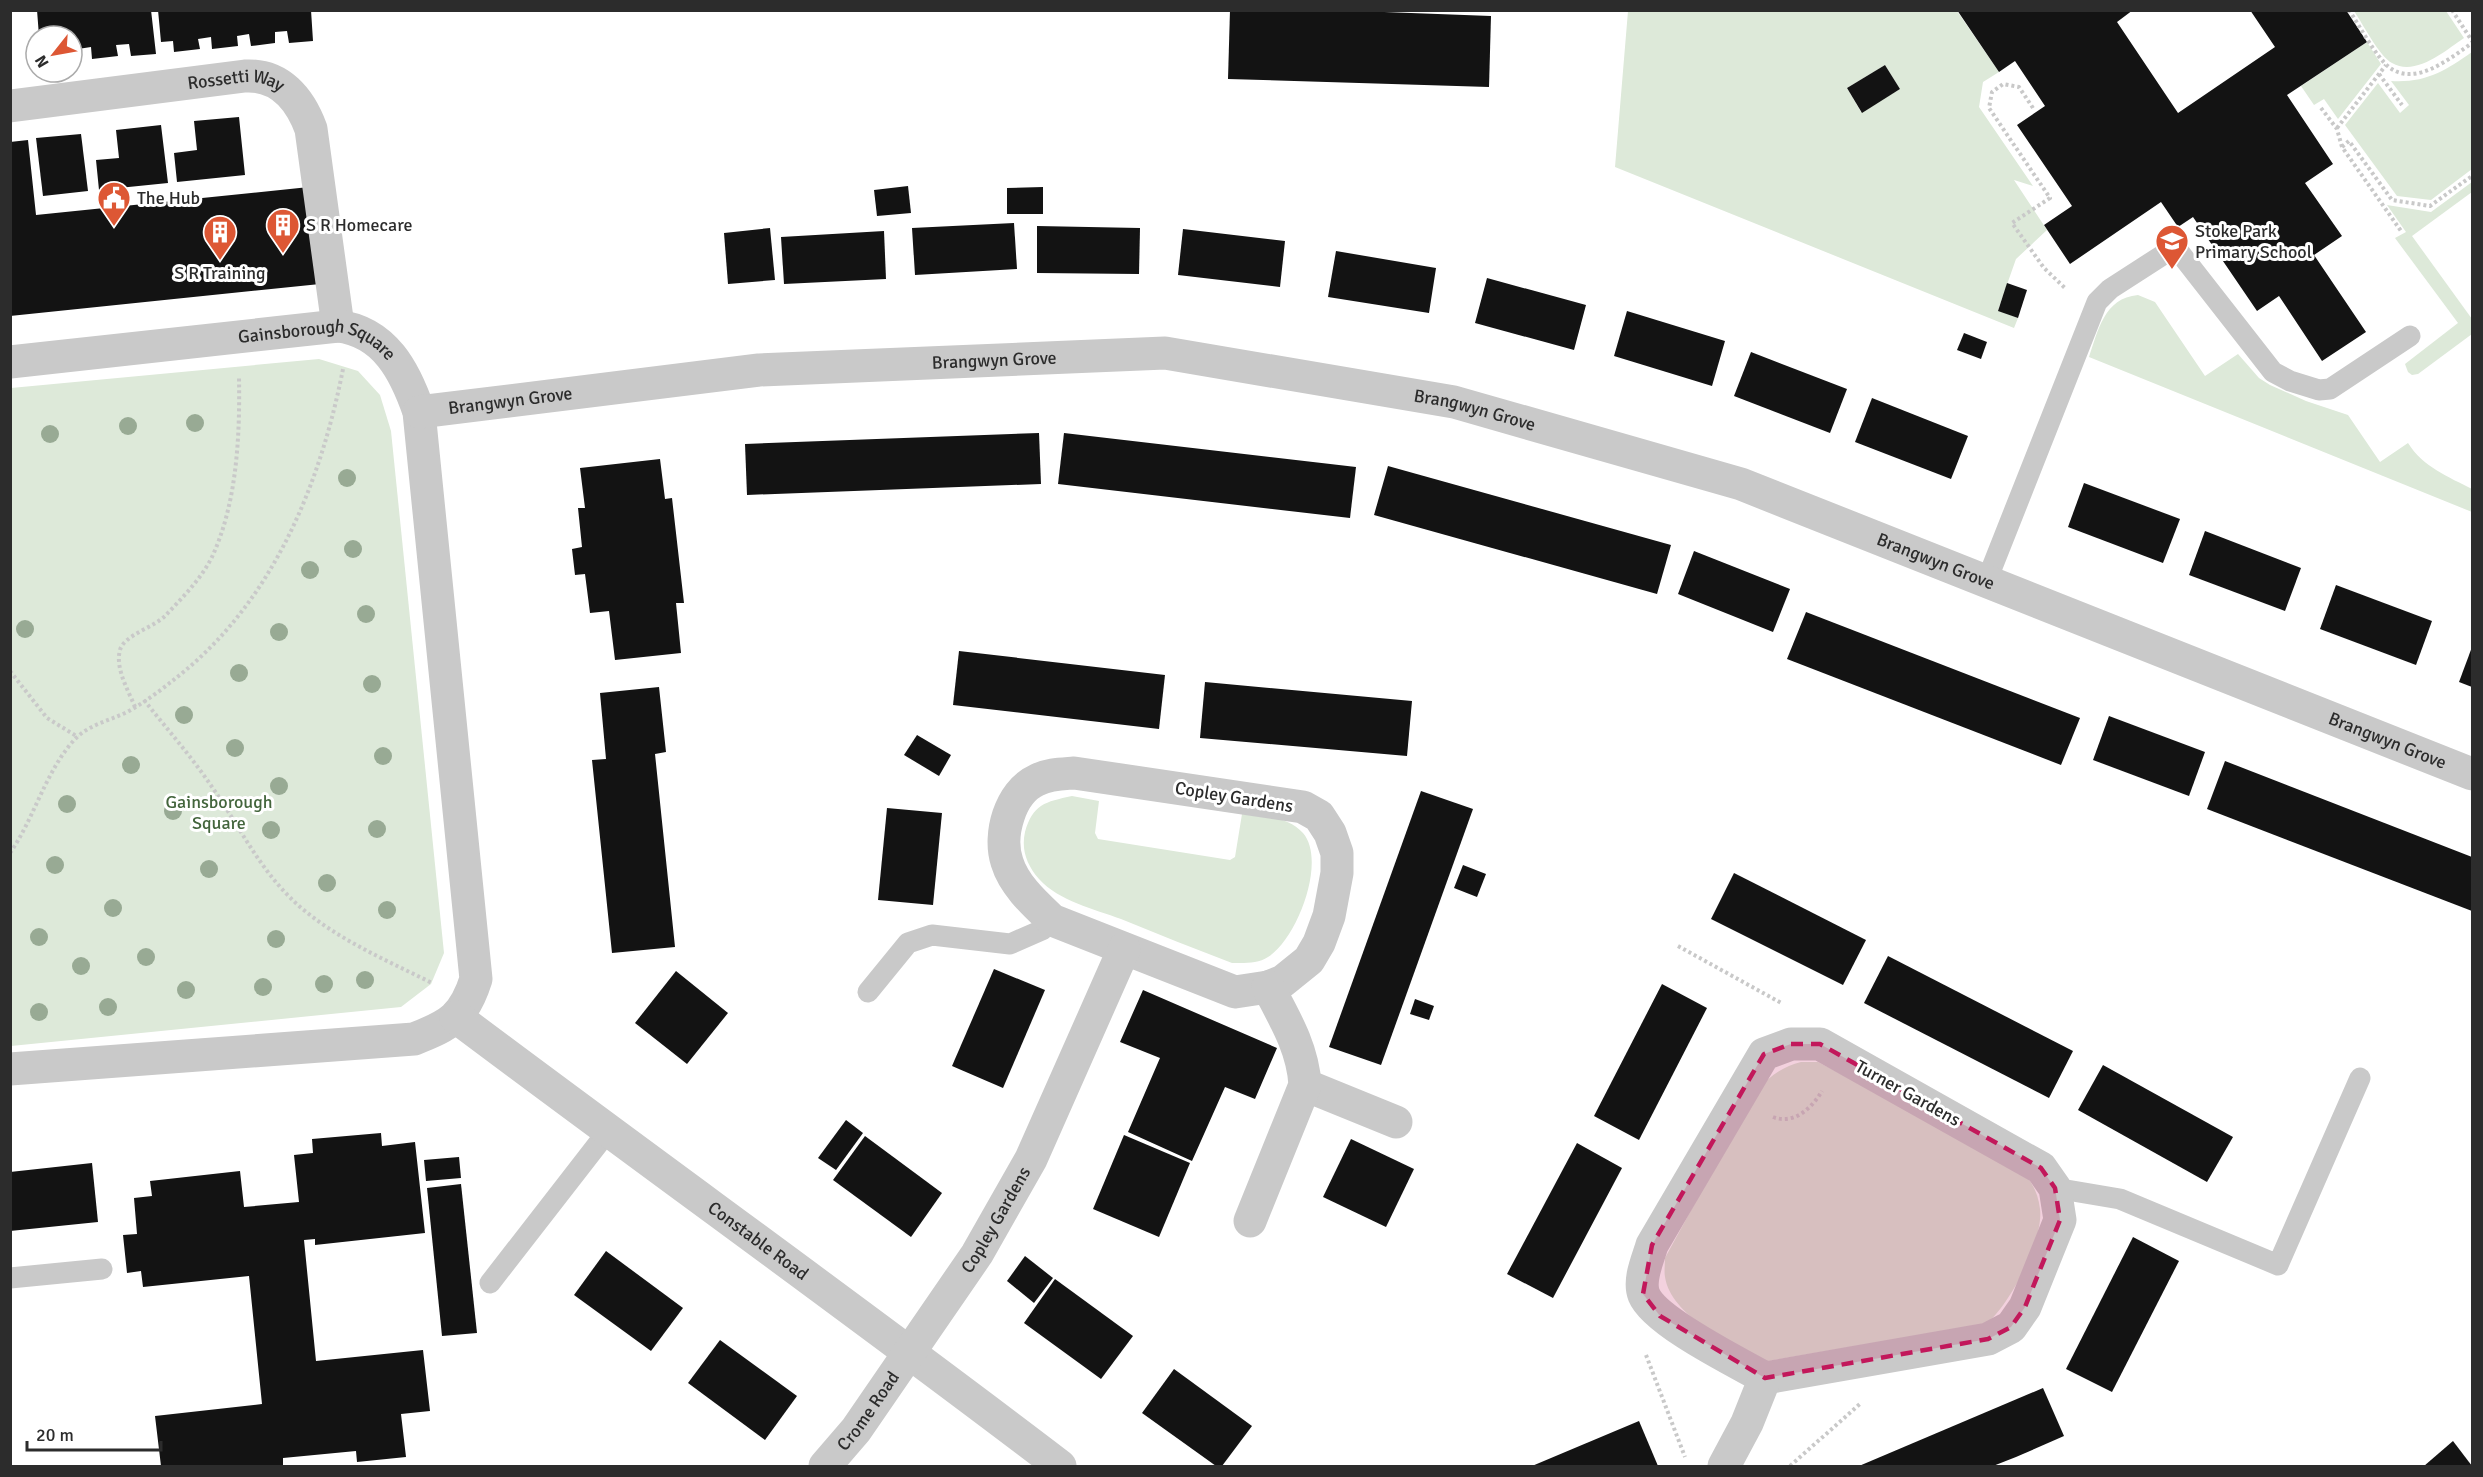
<svg xmlns="http://www.w3.org/2000/svg" width="2483" height="1477" viewBox="0 0 2483 1477" font-family="Signika,sans-serif">
<style>
.green{fill:#dde9d9;fill-rule:evenodd}
.building{fill:#131313}
.lines{fill:none;stroke-linecap:round;stroke-linejoin:round}
.path{stroke:#c9c9c9;stroke-width:4;stroke-dasharray:3 3;stroke-linecap:butt}
.service{stroke:#c9c9c9;stroke-width:21}
.minor{stroke:#c9c9c9;stroke-width:33}
.tree{fill:#98aa94}
.marked{fill:#c2185b;fill-opacity:0.2;stroke:#c2185b;stroke-width:4.5;stroke-dasharray:12 8;stroke-linejoin:round}
.labels{text-anchor:middle;stroke-width:6;stroke-linejoin:round;paint-order:stroke}
.street-label{font-size:18px;fill:#2c2c2c;stroke:#fff}
.poi-label{font-size:18px;fill:#2c2c2c;stroke:#fff;text-anchor:start}
.park-label{font-size:18px;fill:#43653c;stroke:#fff}
</style>
<rect width="100%" height="100%" fill="#fff"/>
<g class="green">
<path d="M 1628,11 L 1957,11 L 1999,72 L 1983,82 L 1979,107 L 2033,186 L 2014,180 L 2047,230 L 2016,259 L 1998,310 L 2018,318 L 2014,328 L 1615,167 ZM 1885,65 L 1900,89 L 1861,112 L 1847,88 Z"/>
<path d="M 2354,11 L 2446,11 L 2464,38 C 2446,50 2416,77 2392,63 C 2379,56 2363,24 2354,11 Z"/>
<polygon points="2367,42 2381,64 2338,119 2324,99 2314,105 2301,86"/>
<path d="M 2472,52 L 2472,169 L 2431,200 L 2397,196 L 2345,125 L 2378,83 L 2400,113 L 2409,105 L 2391,81 C 2426,83 2445,71 2472,52 Z"/>
<polygon points="2472,182 2472,192 2412,236 2472,319 2472,334 2418,374 2412,375 2408,372 2405,364 2458,323 2395,238 2406,232 2387,205 2431,212"/>
<path d="M 2138,295 L 2155,302 L 2205,376 L 2238,354 L 2259,378 L 2270,385 L 2306,401 L 2348,415 L 2380,462 L 2408,443 C 2423,467 2449,477 2472,489 L 2472,512 L 2089,357 C 2098,331 2104,298 2138,295 Z"/>
<polygon points="319,359 358,371 380,395 391,431 444,953 431,984 401,1007 11,1046 11,388"/>
<path d="M 1072,796 L 1099,801 L 1095,833 L 1098,839 L 1230,860 L 1235,857 L 1242,814 C 1263,816 1288,816 1303,833 C 1327,861 1297,939 1268,957 C 1258,964 1244,963 1232,963 C 1195,949 1158,934 1121,919 C 1094,909 1059,901 1039,879 C 1027,865 1021,850 1025,832 C 1033,804 1045,802 1072,796 Z"/>
<path d="M 1801,1062 L 1818,1062 L 2020,1168 C 2031,1180 2038,1192 2040,1209 C 2044,1239 2010,1305 1986,1324 L 1762,1362 C 1731,1343 1671,1316 1665,1277 C 1664,1272 1665,1264 1665,1258 L 1756,1091 C 1769,1077 1783,1066 1801,1062 Z"/>
</g>
<g class="building">
<polygon points="37,10 151,10 156,54 131,56 129,44 116,45 118,56 92,59 91,47 78,49 80,59 72,60 72,36 39,36"/>
<polygon points="158,10 311,10 313,41 289,43 287,31 275,32 275,43 251,46 249,34 237,36 238,46 212,49 211,37 198,39 200,49 174,52 173,41 161,42"/>
<polygon points="1230,10 1331,10 1491,16 1489,87 1228,79"/>
<polygon points="1957,10 2133,10 2117,22 2178,113 2275,47 2250,10 2346,10 2367,42 2287,95 2333,164 2305,183 2342,236 2314,255 2366,332 2322,361 2279,296 2257,311 2193,217 2178,227 2161,202 2070,264 2044,225 2072,206 2017,125 2045,106 2015,61 1999,72"/>
<polygon points="1885,65 1900,89 1862,113 1847,88"/>
<polygon points="239,117 245,175 177,182 174,153 197,150 194,121"/>
<polygon points="161,125 168,183 99,190 96,160 119,158 116,130"/>
<polygon points="81,134 88,191 43,196 36,138"/>
<polygon points="28,140 36,215 309,187 320,284 10,316 10,142"/>
<polygon points="908,186 911,213 877,216 874,190"/>
<polygon points="1043,187 1043,214 1007,214 1007,188"/>
<polygon points="1014,223 1017,269 915,275 912,228"/>
<polygon points="1037,226 1140,228 1139,274 1037,273"/>
<polygon points="770,228 775,280 728,284 724,233"/>
<polygon points="1183,229 1285,241 1280,287 1178,275"/>
<polygon points="884,231 886,279 784,284 781,237"/>
<polygon points="1336,251 1436,268 1429,313 1328,297"/>
<polygon points="1487,278 1586,305 1574,350 1475,323"/>
<polygon points="2007,283 2027,290 2018,318 1998,311"/>
<polygon points="1627,311 1725,341 1712,386 1614,356"/>
<polygon points="1964,333 1987,342 1981,359 1957,350"/>
<polygon points="1751,352 1847,389 1830,433 1734,396"/>
<polygon points="1872,398 1968,436 1951,479 1855,442"/>
<polygon points="1039,433 1041,484 747,495 745,444"/>
<polygon points="1064,433 1356,467 1350,518 1058,484"/>
<polygon points="660,459 665,499 672,498 684,603 676,603 681,653 615,660 609,611 590,613 585,574 575,575 572,549 582,547 578,508 585,508 580,468"/>
<polygon points="1388,466 1671,545 1657,594 1374,515"/>
<polygon points="2084,483 2180,519 2163,563 2068,527"/>
<polygon points="2205,531 2301,568 2285,611 2189,575"/>
<polygon points="1694,551 1790,589 1773,632 1678,594"/>
<polygon points="2336,585 2432,621 2416,665 2320,629"/>
<polygon points="1806,612 2080,718 2061,765 1787,659"/>
<polygon points="2472,647 2472,687 2459,682"/>
<polygon points="959,651 1165,675 1159,729 953,705"/>
<polygon points="1205,682 1412,701 1407,756 1200,738"/>
<polygon points="659,687 666,752 655,754 675,947 612,953 592,760 606,759 600,693"/>
<polygon points="2109,716 2205,752 2189,796 2093,760"/>
<polygon points="917,735 951,755 939,776 904,755"/>
<polygon points="2225,761 2472,857 2472,911 2207,809"/>
<polygon points="1421,791 1473,809 1381,1065 1329,1047"/>
<polygon points="887,808 942,813 933,905 878,900"/>
<polygon points="1463,865 1486,874 1477,897 1454,888"/>
<polygon points="1734,873 1866,940 1843,985 1711,919"/>
<polygon points="1888,956 2073,1051 2049,1098 1864,1003"/>
<polygon points="994,969 1045,990 1003,1088 952,1066"/>
<polygon points="676,971 728,1013 687,1064 635,1023"/>
<polygon points="1662,984 1707,1008 1639,1140 1594,1116"/>
<polygon points="1143,990 1277,1048 1255,1099 1225,1087 1192,1161 1128,1132 1160,1058 1120,1042"/>
<polygon points="1415,999 1434,1006 1429,1020 1410,1014"/>
<polygon points="2103,1065 2233,1137 2207,1182 2078,1110"/>
<polygon points="846,1120 863,1133 836,1170 818,1158"/>
<polygon points="381,1133 382,1146 415,1142 425,1233 315,1245 315,1239 304,1240 316,1361 423,1350 430,1411 401,1414 406,1457 357,1462 356,1451 283,1458 283,1466 161,1466 155,1416 262,1404 249,1276 143,1287 141,1271 127,1273 123,1235 137,1234 134,1198 152,1196 150,1181 240,1171 244,1207 299,1202 294,1155 313,1153 312,1139"/>
<polygon points="1124,1135 1190,1163 1159,1237 1093,1209"/>
<polygon points="865,1136 942,1193 911,1237 833,1180"/>
<polygon points="1351,1139 1414,1169 1386,1227 1323,1197"/>
<polygon points="1577,1143 1622,1168 1553,1298 1507,1274"/>
<polygon points="459,1157 461,1178 426,1181 424,1160"/>
<polygon points="92,1163 98,1222 10,1231 10,1172"/>
<polygon points="461,1184 477,1333 442,1336 427,1188"/>
<polygon points="2133,1237 2179,1261 2112,1392 2066,1369"/>
<polygon points="606,1251 683,1308 651,1351 574,1295"/>
<polygon points="1025,1256 1053,1278 1034,1303 1007,1281"/>
<polygon points="1055,1279 1133,1336 1101,1379 1024,1323"/>
<polygon points="720,1340 797,1396 765,1440 688,1383"/>
<polygon points="1174,1369 1252,1426 1222,1466 1216,1466 1142,1413"/>
<polygon points="2043,1388 2064,1436 2016,1457 1993,1466 1859,1466"/>
<polygon points="1639,1421 1658,1466 1532,1466 1570,1450"/>
<polygon points="2453,1441 2472,1466 2424,1466"/>
</g>
<g class="lines">
<g class="path">
<path d="M 2349,10 C 2359,25 2376,57 2389,67 C 2415,88 2452,57 2472,43"/>
<polyline points="2452,10 2472,41"/>
<polyline points="2379,74 2402,105"/>
<polyline points="2033,108 2019,87 2003,84 1992,92 1989,108 2050,198 2012,223 2044,268 2065,288"/>
<polyline points="2321,108 2337,129 2342,147 2401,231"/>
<polyline points="2337,128 2386,65"/>
<polyline points="2342,147 2349,141 2392,200 2430,206 2472,176"/>
<polyline points="10,671 47,718 78,737"/>
<path d="M 144,700 C 167,729 191,756 212,787 C 242,830 263,877 305,911 C 343,942 388,961 432,983"/>
<path d="M 135,707 C 128,690 115,668 120,650 C 124,635 155,627 166,615 C 183,597 201,579 212,557 C 237,503 240,436 239,377"/>
<path d="M 10,853 C 35,817 45,772 75,739 C 90,724 109,721 127,712 C 144,703 161,690 176,678 C 272,603 320,486 343,369"/>
<polyline points="1678,946 1783,1004"/>
<path d="M 1773,1117 C 1794,1125 1812,1108 1822,1091"/>
<polyline points="1646,1355 1685,1457"/>
<polyline points="1790,1466 1861,1403"/>
</g>
<g class="service">
<polyline points="1987,580 2097,302 2110,289 2169,251 2177,250 2180,253 2273,372 2290,381 2319,390 2330,389 2410,336"/>
<polyline points="868,992 908,943 932,935 1010,944 1042,930 1052,920"/>
<polyline points="2055,1188 2120,1199 2278,1265 2360,1078"/>
<polyline points="10,1278 102,1269"/>
<polyline points="490,1283 608,1131"/>
</g>
<g class="minor">
<path id="s1" d="M 10,106 L 245,76 C 280,74 300,99 311,129 L 338,326"/>
<path id="s2" d="M 10,362 L 338,326 C 385,332 405,371 419,412 L 476,979 C 464,1017 450,1025 414,1039 L 10,1069"/>
<path id="s3" d="M 419,412 L 759,370 L 1165,353 L 1454,402 L 1741,484 L 2472,774"/>
<path d="M 1074,773 L 1303,807 L 1319,816 L 1330,833 L 1337,853 L 1337,873 L 1329,916 L 1319,943 L 1309,960 L 1283,981 L 1268,987 L 1235,992 L 1052,920 C 1034,903 1014,885 1007,862 C 998,835 1010,792 1037,780 C 1049,774 1061,774 1074,773 Z"/>
<path id="s4" d="M 456,1017 C 657,1168 861,1314 1060,1466"/>
<path d="M 1791,1044 L 1820,1044 L 2041,1168 L 2055,1188 L 2060,1220 L 2025,1307 L 2011,1327 L 1988,1339 L 1765,1378 C 1737,1362 1655,1322 1644,1295 C 1638,1280 1648,1259 1652,1245 L 1764,1054 Z"/>
<polyline points="1305,1085 1396,1122"/>
<path d="M 1250,1221 L 1305,1085 C 1303,1049 1285,1019 1268,987"/>
<path id="s5" d="M 825,1466 L 856,1430 L 977,1254 L 1031,1159 L 1124,949"/>
<polyline points="1724,1466 1747,1423 1765,1378"/>
</g>
</g>
<g class="tree">
<circle cx="195" cy="423" r="9"/>
<circle cx="128" cy="426" r="9"/>
<circle cx="50" cy="434" r="9"/>
<circle cx="347" cy="478" r="9"/>
<circle cx="353" cy="549" r="9"/>
<circle cx="310" cy="570" r="9"/>
<circle cx="366" cy="614" r="9"/>
<circle cx="25" cy="629" r="9"/>
<circle cx="279" cy="632" r="9"/>
<circle cx="239" cy="673" r="9"/>
<circle cx="372" cy="684" r="9"/>
<circle cx="184" cy="715" r="9"/>
<circle cx="235" cy="748" r="9"/>
<circle cx="383" cy="756" r="9"/>
<circle cx="131" cy="765" r="9"/>
<circle cx="279" cy="786" r="9"/>
<circle cx="67" cy="804" r="9"/>
<circle cx="173" cy="811" r="9"/>
<circle cx="377" cy="829" r="9"/>
<circle cx="271" cy="830" r="9"/>
<circle cx="55" cy="865" r="9"/>
<circle cx="209" cy="869" r="9"/>
<circle cx="327" cy="883" r="9"/>
<circle cx="113" cy="908" r="9"/>
<circle cx="387" cy="910" r="9"/>
<circle cx="39" cy="937" r="9"/>
<circle cx="276" cy="939" r="9"/>
<circle cx="146" cy="957" r="9"/>
<circle cx="81" cy="966" r="9"/>
<circle cx="365" cy="980" r="9"/>
<circle cx="324" cy="984" r="9"/>
<circle cx="263" cy="987" r="9"/>
<circle cx="186" cy="990" r="9"/>
<circle cx="108" cy="1007" r="9"/>
<circle cx="39" cy="1012" r="9"/>
</g>
<path class="marked" d="M 1791,1044 L 1820,1044 L 2041,1168 L 2055,1188 L 2060,1220 L 2025,1307 L 2011,1327 L 1988,1339 L 1765,1378 L 1660,1316 L 1643,1294 L 1652,1245 L 1764,1054 Z"/>
<defs>
<symbol id="civic-pin" viewBox="-11 -11 22 30"><path d="M0 17L-7.5 6A9.5 9.5 0 1 1 7.5 6Z" fill="#dd5734" stroke="#fff"/><path d="M-.6-6.5H3V-4.5H.6V-3L4-1V1h2V6H-6V1h2V-1L-.6-3ZM-1.2 2.5V6h2.4V2.5Z" fill="#fff"/></symbol>
<symbol id="building-pin" viewBox="-11 -11 22 30"><path d="M0 17L-7.5 6A9.5 9.5 0 1 1 7.5 6Z" fill="#dd5734" stroke="#fff"/><path d="M-4-6H4V6H1V3H-1V6H-4ZM-2.5-4.3h1.7v1.8h-1.7ZM.8-4.3h1.7v1.8H.8ZM-2.5-1h1.7V.8h-1.7ZM.8-1h1.7V.8H.8Z" fill="#fff"/></symbol>
<symbol id="school-pin" viewBox="-11 -11 22 30"><path d="M0 17L-7.5 6A9.5 9.5 0 1 1 7.5 6Z" fill="#dd5734" stroke="#fff"/><path d="M0-5L7-2L0 1L-7-2ZM-4 1L0 2.5L4 1V4Q0 6-4 4Z" fill="#fff"/></symbol>
</defs>
<g fill-rule="evenodd">
<use href="#civic-pin" x="95" y="179" width="38" height="52"/>
<use href="#building-pin" x="264" y="206" width="38" height="52"/>
<use href="#building-pin" x="201" y="213" width="38" height="52"/>
<use href="#school-pin" x="2153" y="222" width="38" height="52"/>
</g>
<g class="labels">
<g class="street-label">
<text dy="6" stroke="none"><textPath href="#s1" startOffset="228">Rossetti Way</textPath></text>
<text dy="6" stroke="none"><textPath href="#s2" startOffset="312">Gainsborough Square</textPath></text>
<text dy="6" stroke="none"><textPath href="#s3" startOffset="578">Brangwyn Grove</textPath></text>
<text dy="6" stroke="none"><textPath href="#s3" startOffset="92">Brangwyn Grove</textPath></text>
<text dy="6" stroke="none"><textPath href="#s3" startOffset="1064">Brangwyn Grove</textPath></text>
<text dy="6" stroke="none"><textPath href="#s3" startOffset="1550">Brangwyn Grove</textPath></text>
<text dy="6" stroke="none"><textPath href="#s3" startOffset="2036">Brangwyn Grove</textPath></text>
<text transform="translate(1234 797) rotate(9)" y="6">Copley Gardens</text>
<text transform="translate(1908 1093) rotate(29)" y="6">Turner Gardens</text>
<text dy="6" stroke="none"><textPath href="#s5" startOffset="300">Copley Gardens</textPath></text>
<text dy="6" stroke="none"><textPath href="#s4" startOffset="376">Constable Road</textPath></text>
<text dy="6" stroke="none"><textPath href="#s5" startOffset="70">Crome Road</textPath></text>
</g>
<g class="poi-label">
<text x="137" y="204">The Hub</text>
<text x="306" y="231">S R Homecare</text>
<text x="2195" y="237">Stoke Park<tspan x="2195" dy="21">Primary School</tspan></text>
<text x="220" y="279" text-anchor="middle">S R Training</text>
</g>
<g class="park-label">
<text x="219" y="808">Gainsborough<tspan x="219" dy="21">Square</tspan></text>
</g>
</g>
<rect width="2483" height="1477" fill="none" stroke="#2c2c2c" stroke-width="24"/>
<g transform="translate(54 54) rotate(239)"><circle r="28" fill="#ffffff" stroke="#ababab" stroke-width="1.5"/>
<path d="M0-4.5L10 22L0 15L-10 22Z" fill="#dd5734"/>
<text y="-9" font-size="16" font-weight="bold" text-anchor="middle" fill="#2c2c2c">N</text>
</g>
<path d="M27 1441v9h134v-9" fill="none" stroke="#2c2c2c" stroke-width="3"/>
<text x="36" y="1441" font-size="18" fill="#2c2c2c" stroke="#ffffff" stroke-width="4.5" paint-order="stroke">20 m</text>
</svg>
